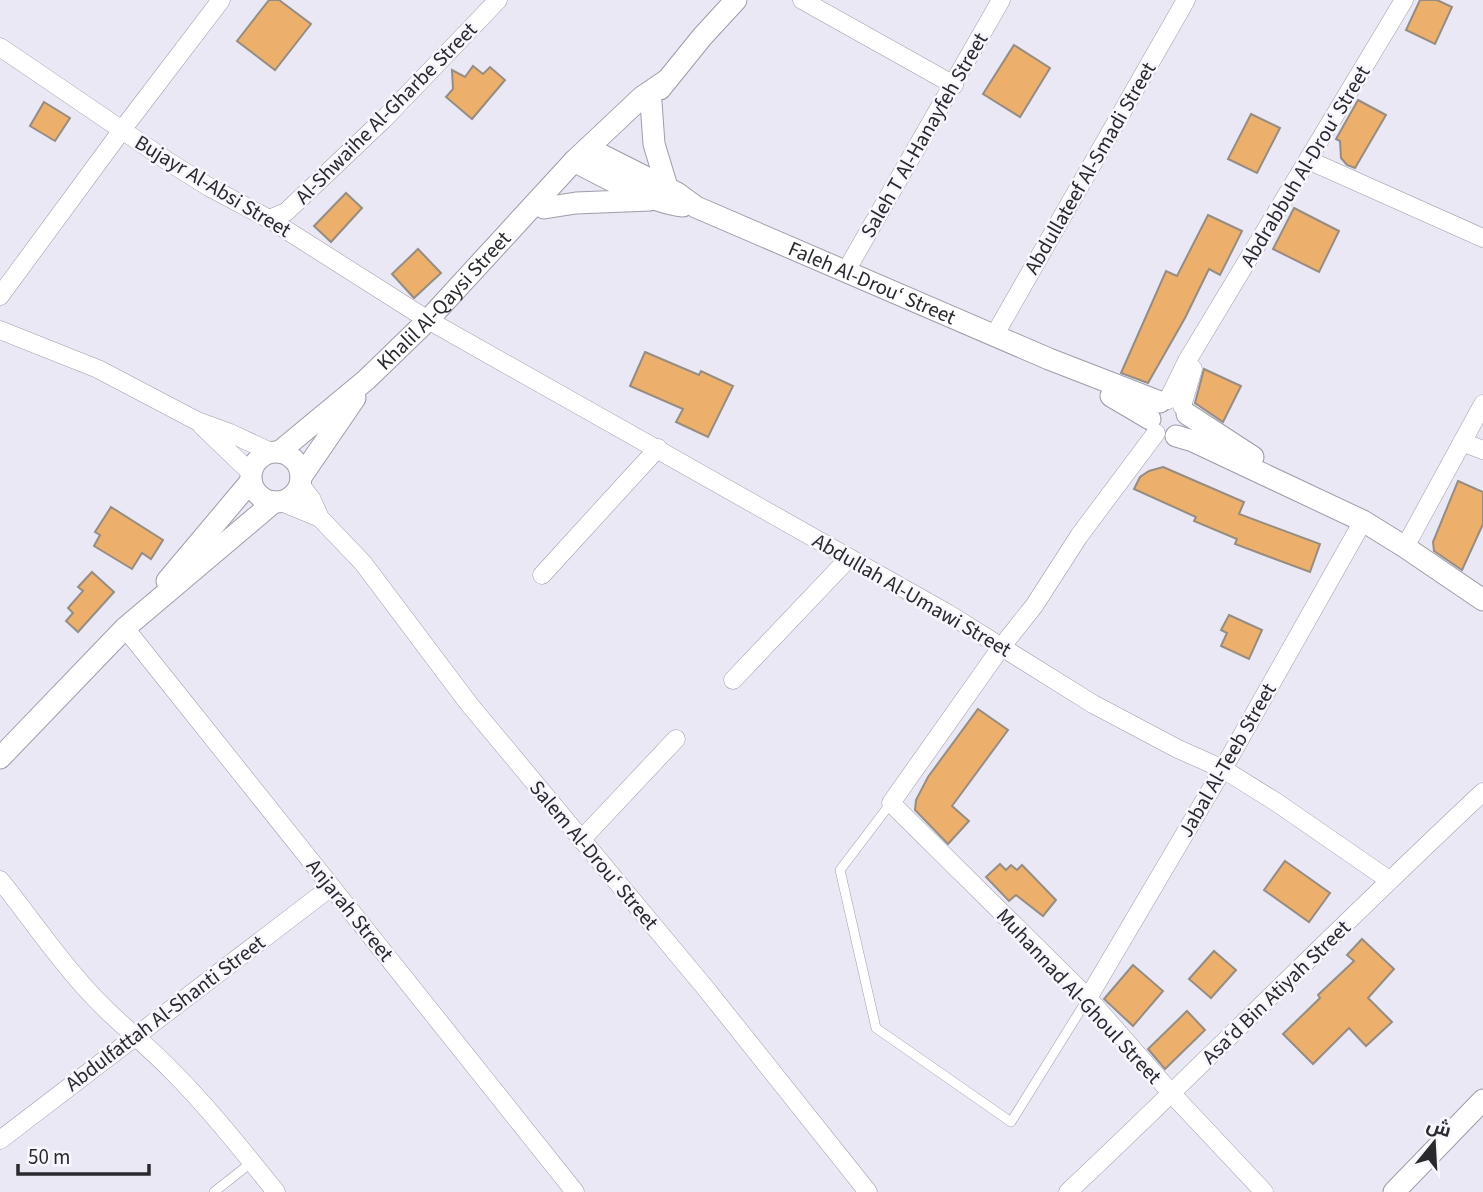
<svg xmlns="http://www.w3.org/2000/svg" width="1483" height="1192" viewBox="0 0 1483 1192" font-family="'Source Sans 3',Cairo,sans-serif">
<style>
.building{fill:#ecb06c;stroke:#968c82;stroke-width:2}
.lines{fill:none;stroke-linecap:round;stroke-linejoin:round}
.service-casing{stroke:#9f9ca8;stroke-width:10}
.minor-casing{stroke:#9f9ca8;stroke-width:19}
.tertiary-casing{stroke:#9f9ca8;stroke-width:23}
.service{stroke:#fff;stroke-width:9}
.minor{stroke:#fff;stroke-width:18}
.tertiary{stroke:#fff;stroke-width:21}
.labels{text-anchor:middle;stroke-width:5;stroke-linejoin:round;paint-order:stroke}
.street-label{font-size:21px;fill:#2a292e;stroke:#f8f6fe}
</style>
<rect width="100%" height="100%" fill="#ebe8f5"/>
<g class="building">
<polygon points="269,0 279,0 311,24 275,70 237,41"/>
<polygon points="1420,0 1437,0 1452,7 1435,44 1406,30"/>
<polygon points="1014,45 1050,68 1020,117 983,94"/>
<polygon points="473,66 483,74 490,67 505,80 472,119 446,97 453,89 452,70 465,77"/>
<polygon points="1358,100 1386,115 1355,168 1347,165 1341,158 1340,141 1336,139"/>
<polygon points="44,102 70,118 55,141 30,126"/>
<polygon points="1251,114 1280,128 1257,173 1228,159"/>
<polygon points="346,193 362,208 331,242 314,226"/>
<polygon points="1294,208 1339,231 1319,272 1273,249"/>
<polygon points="1208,215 1242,231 1220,275 1209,269 1185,318 1148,383 1121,373 1166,271 1177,276"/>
<polygon points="418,249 441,273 414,298 392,274"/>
<polygon points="645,352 699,375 701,371 733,386 708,437 676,422 683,409 630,386"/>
<polygon points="1204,369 1241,386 1223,422 1195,403"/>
<polygon points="1163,467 1244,502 1239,514 1320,544 1310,572 1235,544 1237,539 1194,521 1196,517 1134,489 1140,477 1149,471"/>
<polygon points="1458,481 1483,492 1483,524 1462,570 1434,551 1433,542"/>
<polygon points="111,507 163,540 151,559 142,553 132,569 94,546 100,535 95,532"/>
<polygon points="92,572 114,592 78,632 66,621 73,613 68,608 83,591 78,587"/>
<polygon points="1229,615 1262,630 1249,659 1221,646 1227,633 1221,630"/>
<polygon points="978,709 1008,730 952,806 969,821 948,844 915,810 916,800 928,777"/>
<polygon points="1285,861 1330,893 1309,922 1264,890"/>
<polygon points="1000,864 1006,870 1011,865 1017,870 1022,865 1056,900 1043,916 1016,895 1009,901 986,877"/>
<polygon points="1362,939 1394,969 1368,998 1392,1022 1366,1046 1349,1028 1313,1064 1283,1034 1320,998 1318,995 1354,961 1347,955"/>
<polygon points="1214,951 1236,970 1211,998 1189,979"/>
<polygon points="1133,965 1163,991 1133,1026 1104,999"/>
<polygon points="1187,1011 1205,1030 1165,1069 1148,1049"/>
</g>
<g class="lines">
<defs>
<g id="service">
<polyline points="891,803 840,870 876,1028 1011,1122 1088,998"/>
<polyline points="214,1192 252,1162"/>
</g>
<g id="minor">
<polyline points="802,0 954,85"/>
<polyline points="0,47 169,162 209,187 269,219 428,320 947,613 1093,704 1178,749 1223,769 1276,802 1389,880"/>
<polyline points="1308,160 1483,238"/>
<polyline points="269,219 286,212 384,119 498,0"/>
<polyline points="846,271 1001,0"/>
<polyline points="0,296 122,130 221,0"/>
<polyline points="0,330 98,369 197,421 230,433 271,452"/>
<polyline points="994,336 1186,0"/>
<polyline points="1168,400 1187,361 1404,0"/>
<polyline points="1182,406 1193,369"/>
<polyline points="202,426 251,473"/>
<polyline points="1156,433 1079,536 1034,606 1002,646 891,803 1088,998 1172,1094 1264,1192"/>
<polyline points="1462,442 1483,450"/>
<polyline points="300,484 312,500 320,518 363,563 469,704 707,990 868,1192"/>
<polyline points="281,502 320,518"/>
<polyline points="1405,547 1483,404"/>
<polyline points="542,575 658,448"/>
<polyline points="125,628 575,1192"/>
<polyline points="733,680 849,558"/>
<polyline points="581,840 676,739"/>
<path d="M 0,880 C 30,917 57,958 90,993 C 115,1021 145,1043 171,1070 C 209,1108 242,1150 276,1192"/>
<polyline points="1088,998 1223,769 1363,521"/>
<polyline points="0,1140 331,887"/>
<path d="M 1068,1192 C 1208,1060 1343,923 1483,792"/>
</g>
<g id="tertiary">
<polyline points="660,89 702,37 736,0"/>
<polyline points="651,102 654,144 667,187"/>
<path id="s1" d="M 588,148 L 677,193 L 696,207 L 1049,359 L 1160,402"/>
<path d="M 574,161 C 602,176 652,203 683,206"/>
<polyline points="544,208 576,203 650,200"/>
<polyline points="1111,396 1150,419"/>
<polyline points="1187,414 1253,457"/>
<polyline points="1176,436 1193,441 1363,521 1405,547 1483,600"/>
<path id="s2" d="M 279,452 L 366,380 L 428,320 L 574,161 L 642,97 L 667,80"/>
<circle cx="276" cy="477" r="25"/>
<polyline points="301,477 355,398"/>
<polyline points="167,581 251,481"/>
<polyline points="0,758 125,628 274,502"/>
<polyline points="1394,1192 1483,1100"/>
</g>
</defs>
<use href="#service" class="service-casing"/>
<use href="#minor" class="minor-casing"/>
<use href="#tertiary" class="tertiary-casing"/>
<use href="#service" class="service"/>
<use href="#minor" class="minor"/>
<use href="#tertiary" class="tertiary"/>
</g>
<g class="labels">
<g class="street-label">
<text transform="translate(386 113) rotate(-45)" y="7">Al-Shwaihe Al-Gharbe Street</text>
<text transform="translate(924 135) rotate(-60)" y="7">Saleh T Al-Hanayfeh Street</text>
<text transform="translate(1305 166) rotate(-59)" y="7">Abdrabbuh Al-Drou‘ Street</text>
<text transform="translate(1090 168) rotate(-60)" y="7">Abdullateef Al-Smadi Street</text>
<text transform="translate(213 186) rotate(31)" y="7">Bujayr Al-Absi Street</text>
<text dy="7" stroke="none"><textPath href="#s1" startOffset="315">Faleh Al-Drou‘ Street</textPath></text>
<text dy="7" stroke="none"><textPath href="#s2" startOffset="224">Khalil Al-Qaysi Street</textPath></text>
<text transform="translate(912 595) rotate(30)" y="7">Abdullah Al-Umawi Street</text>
<text transform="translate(1227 760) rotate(-60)" y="7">Jabal Al-Teeb Street</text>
<text transform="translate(594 855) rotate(50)" y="7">Salem Al-Drou‘ Street</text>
<text transform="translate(350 910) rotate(51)" y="7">Anjarah Street</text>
<text transform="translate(1276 992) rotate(-44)" y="7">Asa‘d Bin Atiyah Street</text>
<text transform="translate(1079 996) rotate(47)" y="7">Muhannad Al-Ghoul Street</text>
<text transform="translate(165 1013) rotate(-37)" y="7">Abdulfattah Al-Shanti Street</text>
</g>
</g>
<g transform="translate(1434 1143) rotate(18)" stroke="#f8f6fe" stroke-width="5" paint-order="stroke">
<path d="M0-5L12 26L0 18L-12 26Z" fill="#2a292e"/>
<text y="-10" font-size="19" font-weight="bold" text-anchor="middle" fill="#2a292e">ش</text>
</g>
<path d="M18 1164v10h131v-10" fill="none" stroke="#2a292e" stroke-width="3.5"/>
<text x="28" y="1164" font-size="21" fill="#2a292e" stroke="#f8f6fe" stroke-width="5" paint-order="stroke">50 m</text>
</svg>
